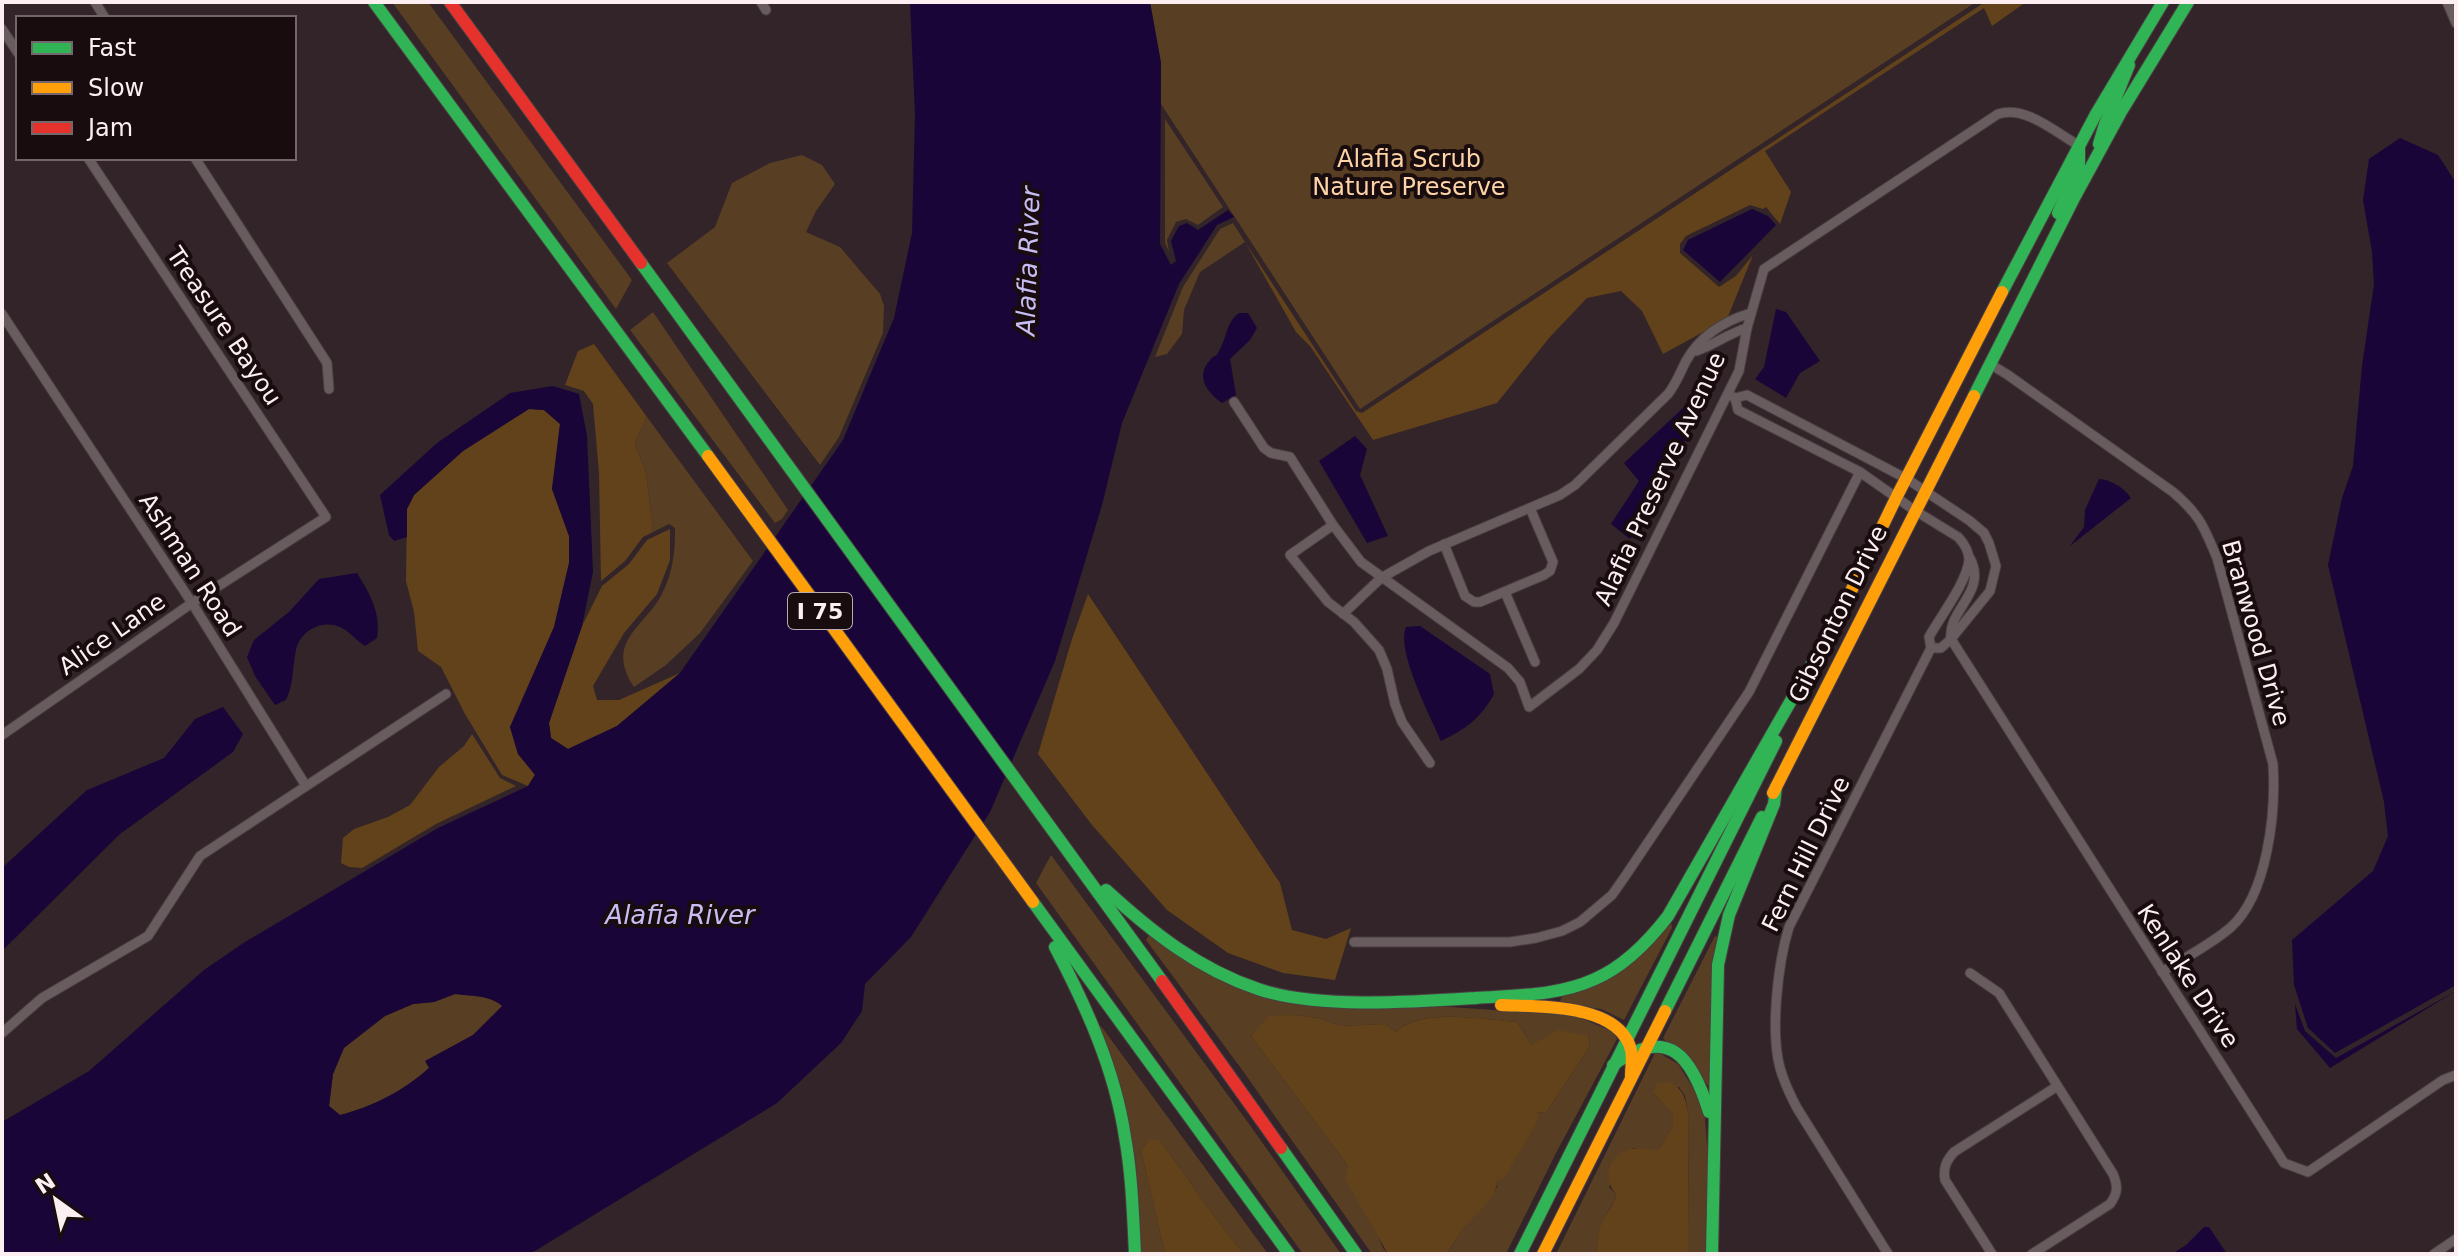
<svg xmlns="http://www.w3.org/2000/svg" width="2458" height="1256" viewBox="0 0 2458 1256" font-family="'DejaVu Sans',sans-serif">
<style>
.green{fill:#583e22}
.forest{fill:#62421b}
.water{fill:#190537;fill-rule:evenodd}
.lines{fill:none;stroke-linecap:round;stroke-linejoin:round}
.street-casing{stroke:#4a3f42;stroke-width:11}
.fast-casing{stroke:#4a3f42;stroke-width:14}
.slow-casing{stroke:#4a3f42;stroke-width:14}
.jam-casing{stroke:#4a3f42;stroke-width:14}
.street{stroke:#685c5f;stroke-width:9}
.fast{stroke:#30b455;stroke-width:12}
.slow{stroke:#ff9f0a;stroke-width:12}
.jam{stroke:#e5322d;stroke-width:12}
.labels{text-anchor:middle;stroke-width:8;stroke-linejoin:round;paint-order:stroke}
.shield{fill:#180c0f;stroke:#b8aaae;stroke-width:2}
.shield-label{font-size:22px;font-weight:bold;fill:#fdeef2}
.park-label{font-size:24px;fill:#fed4a6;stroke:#180c0f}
.street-label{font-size:24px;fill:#fdeef2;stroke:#180c0f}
.water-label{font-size:26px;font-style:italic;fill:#c7bdf3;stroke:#180c0f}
</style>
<rect width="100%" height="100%" fill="#322428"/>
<g class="green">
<polygon points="392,2 428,2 632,280 616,309"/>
<polygon points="1150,2 1976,2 1360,409 1161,104 1161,63"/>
<polygon points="1165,119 1223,207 1198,225 1186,219 1176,222 1167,240 1169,252 1165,243"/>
<polygon points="802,155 822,165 835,184 816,211 806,232 840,247 880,294 884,306 883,333 839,437 820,465 667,263 715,227 732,183 770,163"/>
<polygon points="1233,223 1245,242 1200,272 1184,310 1182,334 1167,354 1155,357 1183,287 1220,229"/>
<polygon points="653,312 788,510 782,519 775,523 630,330"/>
<path d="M 647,417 L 753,561 L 700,633 L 666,665 L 634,687 C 604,642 644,628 662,594 C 673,572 675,553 675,528 L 669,524 L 653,532 L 646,473 L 635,443 Z"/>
<polygon points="1051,855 1247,1121 1341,1254 1303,1254 1036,883"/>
<polygon points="1671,922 1672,928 1624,1020 1601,1009 1560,1003 1561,998"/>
<path d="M 1149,935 L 1247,988 L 1449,1007 L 1573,1015 L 1614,1032 L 1617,1039 L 1555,1155 L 1506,1254 L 1447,1254 L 1460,1233 L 1497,1187 L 1498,1180 L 1537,1112 L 1546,1113 L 1590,1046 L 1588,1036 L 1532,1045 L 1517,1022 C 1486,1020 1420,1007 1396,1032 L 1385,1024 L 1341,1026 L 1319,1018 L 1293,1015 L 1251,1036 L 1348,1166 L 1383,1248 L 1388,1254 L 1372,1254 L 1243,1071 L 1146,940 Z"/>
<polygon points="1715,936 1717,937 1712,1090 1663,1038"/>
<path d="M 455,994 L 483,997 L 501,1003 L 503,1007 L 473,1035 L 426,1061 L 429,1068 C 405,1090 372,1107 340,1115 L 329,1106 L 333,1074 L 343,1048 L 385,1016 L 413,1004 L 434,1002 Z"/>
<polygon points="1101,1026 1268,1254 1244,1254 1214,1216 1160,1140 1149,1140 1141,1150 1165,1254 1137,1254 1136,1209 1098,1029"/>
<path d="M 1656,1051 L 1678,1064 L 1700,1099 L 1705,1118 L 1707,1146 L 1709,1254 L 1689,1254 L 1688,1112 L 1685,1096 L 1679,1087 L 1653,1093 L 1673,1114 L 1673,1126 L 1659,1149 L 1648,1151 L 1633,1148 L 1609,1187 L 1616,1194 C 1614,1206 1604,1214 1600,1226 C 1597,1235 1598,1245 1595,1254 L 1556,1254 Z"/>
</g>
<g class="forest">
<polygon points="1985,2 2026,2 1992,26 1984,8 1765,151 1791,192 1780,224 1766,207 1763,209 1750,205 1686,236 1680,244 1680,253 1719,287 1736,276 1753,255 1727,319 1663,354 1642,311 1621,291 1587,298 1549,338 1497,403 1373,440 1310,346 1296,332 1245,242 1356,411 1362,413"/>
<polygon points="594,344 647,417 635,443 646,473 653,532 643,537 625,561 601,581 599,473 593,404 584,391 565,385 578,351"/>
<polygon points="529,409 544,410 560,424 552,489 569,536 569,563 554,627 510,727 518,754 535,774 528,786 502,775 465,714 441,667 418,651 414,612 406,581 407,509 414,495 463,451"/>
<polygon points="670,529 670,560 657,594 624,633 593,686 597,700 619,700 680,673 617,726 568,749 551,738 549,723 582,626 602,586 629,564 647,540"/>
<polygon points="1088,594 1280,883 1292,930 1326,939 1351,928 1335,980 1283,973 1228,953 1167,910 1092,825 1038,754 1072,639"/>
<polygon points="472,734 500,778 516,786 436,824 362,868 349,867 341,863 343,838 354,829 388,817 410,805 439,767 464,746"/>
<path d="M 1293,1015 L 1319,1018 L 1341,1026 L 1385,1024 L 1396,1032 C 1421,1007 1485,1020 1517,1022 L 1532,1045 L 1558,1030 L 1588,1036 L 1590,1046 L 1546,1113 L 1537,1112 L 1539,1119 L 1504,1178 L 1498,1180 C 1495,1200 1473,1216 1461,1232 C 1456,1239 1451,1247 1447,1254 L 1388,1254 L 1345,1179 L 1348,1166 L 1251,1036 L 1269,1016 Z"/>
<path d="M 1669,1082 C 1683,1089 1685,1097 1688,1112 L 1689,1254 L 1595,1254 C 1598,1245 1597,1235 1600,1226 C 1604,1214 1614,1207 1616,1194 C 1601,1177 1609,1153 1632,1149 C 1641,1147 1650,1150 1659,1149 L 1673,1126 L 1673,1114 L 1653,1093 L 1657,1083 Z"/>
<polygon points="1149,1140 1160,1140 1214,1216 1244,1254 1165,1254 1141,1150"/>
</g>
<g class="water">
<path d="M 910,2 L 1150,2 L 1161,63 L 1160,244 L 1171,265 L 1176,261 L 1171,241 L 1179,226 L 1187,223 L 1198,230 L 1228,210 L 1234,217 L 1217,225 L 1179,284 L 1122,423 L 1102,505 L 1055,661 L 990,812 L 911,937 L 865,984 L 862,1011 L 841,1043 L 777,1103 L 530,1254 L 2,1254 L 2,1122 L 89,1071 L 204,970 L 245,942 L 438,828 L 528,786 L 535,775 L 518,754 L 510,727 L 554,627 L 569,563 L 569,536 L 552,489 L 560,424 L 544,410 L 529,409 L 463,451 L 414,495 L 407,509 L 407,537 L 394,541 L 389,535 L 380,495 L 437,443 L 510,393 L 553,386 L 579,394 L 587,436 L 593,572 L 582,626 L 549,723 L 551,738 L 568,749 L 617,726 L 680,673 L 843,440 L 894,318 L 912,233 L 915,115 ZM 455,994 C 472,996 490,995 502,1006 L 473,1035 L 425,1061 L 429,1068 C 405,1090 372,1107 340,1115 L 329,1106 L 333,1074 L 344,1048 L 385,1016 L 413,1004 L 434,1002 Z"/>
<polygon points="2400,138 2438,155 2456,183 2456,985 2335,1053 2308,1028 2294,985 2292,940 2373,871 2388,836 2384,802 2328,565 2342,498 2353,466 2362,366 2374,284 2372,252 2363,200 2369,159"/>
<polygon points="1752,209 1768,216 1776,225 1720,282 1683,250 1688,240"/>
<polygon points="1776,309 1786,312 1820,361 1800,373 1786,398 1755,379 1764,367"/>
<path d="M 1239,313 L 1248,313 L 1257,328 L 1250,340 L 1230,359 L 1236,395 L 1222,403 C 1207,392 1195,377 1210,360 C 1216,353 1214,360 1219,351 C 1227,338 1226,322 1239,313 Z"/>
<polygon points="1698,394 1705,405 1630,539 1611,524 1639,481 1624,463"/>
<polygon points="1355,436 1367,449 1360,475 1388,536 1367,543 1319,461"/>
<path d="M 2099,479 C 2109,479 2125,488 2131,498 L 2070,546 L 2084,527 L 2085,510 Z"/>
<path d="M 357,573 C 370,594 381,613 377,638 L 365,646 C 356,640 348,630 340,627 C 321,619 300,631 296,650 C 292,668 294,683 286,700 L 275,705 L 255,676 L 247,657 L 254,640 L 289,612 L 319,579 Z"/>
<path d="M 1420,626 L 1490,674 L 1494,694 C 1481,718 1466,729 1441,741 C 1430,715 1396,651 1406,627 Z"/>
<polygon points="223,707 243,734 233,752 120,834 2,951 3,867 87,790 164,758 195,719"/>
<polygon points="2456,991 2330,1068 2297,1029 2295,1004 2305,1031 2336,1058"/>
<polygon points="2204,1227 2209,1227 2227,1254 2172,1254 2186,1245"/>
</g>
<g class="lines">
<defs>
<g id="street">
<polyline points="95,2 105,18"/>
<polyline points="761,2 766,10"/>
<polyline points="2447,2 2456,23"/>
<polyline points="2,29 18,53"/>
<polyline points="195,158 327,363 329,389"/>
<polyline points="2,314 192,603 306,786"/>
<path d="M 1696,351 C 1714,345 1729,333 1747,328"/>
<path d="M 1990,364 L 2008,375 L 2173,492 C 2200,515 2204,527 2217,558 L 2273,764 C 2276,811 2268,895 2230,928 C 2210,945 2184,958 2162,972"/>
<polyline points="1731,396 1735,398 1747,395 1907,479 1970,521 1984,533 1989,543 1996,566 1990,591 1951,639 1941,648 1931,648"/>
<path d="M 1735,398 L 1738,410 L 1860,472 L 1914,510 L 1958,537 C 1964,543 1969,552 1969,560 C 1967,582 1940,617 1929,637 L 1931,648 L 1789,927 C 1778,963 1770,1031 1780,1068 C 1784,1082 1790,1095 1797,1108 L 1888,1254"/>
<path d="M 1234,402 L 1264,448 L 1271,453 L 1290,457 L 1333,525 L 1361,562 L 1508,668 L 1520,682 L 1529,707 L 1579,669 L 1597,650 L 1614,623 L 1739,371 L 1747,328 L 1764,269 L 1998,114 C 2025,105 2055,132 2078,145"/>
<polyline points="1333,525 1290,555 1328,602 1354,622 1379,650 1387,669 1395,704 1402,722 1430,763"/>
<polyline points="1444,544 1465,596 1474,602 1480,602 1544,575 1550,571 1553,562 1530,508"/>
<path d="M 1970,558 C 1988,592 1947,610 1951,639 L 2284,1163 L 2308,1172 L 2443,1080 L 2456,1075"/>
<polyline points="1505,592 1535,662"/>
<path d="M 1343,614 L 1381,578 L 1429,551 L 1560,495 L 1575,485 L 1668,394 C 1676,384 1680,373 1686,361 C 1700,336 1724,321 1751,313"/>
<polyline points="2,735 192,603 326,517 88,158"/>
<polyline points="1354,942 1510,942 1536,938 1562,931 1580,922 1612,895 1624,878 1749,692 1860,472"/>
<path d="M 1970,973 L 1999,993 L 2113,1174 C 2118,1186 2118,1193 2110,1204 L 2032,1254"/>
<polyline points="2,1033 42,998 148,936 200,856 446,694"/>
<path d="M 1992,1254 L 1945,1180 C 1943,1168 1946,1161 1954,1152 L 2056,1087"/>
<polyline points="2434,1254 2456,1239"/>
</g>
<g id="fast">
<polyline points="374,2 708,456"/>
<polyline points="2099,144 2105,124 2129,65"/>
<polyline points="2058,213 2079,166 2079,148"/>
<polyline points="641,263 1162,981"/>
<polyline points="2002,292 2096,114 2163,2"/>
<polyline points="1974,396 2073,200 2122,110 2188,2"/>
<path d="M 1106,890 C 1152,932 1198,969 1258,989 C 1316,1009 1414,1002 1476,998 C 1516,995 1558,996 1595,979 C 1625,966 1648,942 1668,916 L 1841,613"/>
<polyline points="1033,902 1289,1254"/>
<path d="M 1055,947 C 1086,1006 1115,1070 1125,1137 C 1132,1176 1133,1215 1135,1254"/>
<polyline points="1665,1011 1762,817"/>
<path d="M 1613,1065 C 1669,1024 1692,1057 1709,1112"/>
<polyline points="1281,1148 1356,1254"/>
<polyline points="1520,1254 1776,741"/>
<polyline points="1712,1254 1718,965 1729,915 1774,804 1776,787"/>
</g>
<g id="slow">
<polyline points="708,456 1033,902"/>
<polyline points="1838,618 1897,496 2002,292"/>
<polyline points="1773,793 1974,396"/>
<path d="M 1501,1005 C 1539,1007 1619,1003 1631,1050 C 1633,1058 1631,1068 1631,1076"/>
<polyline points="1543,1254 1665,1011"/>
</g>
<g id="jam">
<polyline points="450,2 641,263"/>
<polyline points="1162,981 1281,1148"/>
</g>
</defs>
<use href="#street" class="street-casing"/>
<use href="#fast" class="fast-casing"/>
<use href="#slow" class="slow-casing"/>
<use href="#jam" class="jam-casing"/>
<use href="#street" class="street"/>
<use href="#fast" class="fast"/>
<use href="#slow" class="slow"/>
<use href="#jam" class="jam"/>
</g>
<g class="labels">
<rect class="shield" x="788" y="593" width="64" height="36" rx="6"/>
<g class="shield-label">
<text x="820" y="619">I 75</text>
</g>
<g class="park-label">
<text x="1409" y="167">Alafia Scrub<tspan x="1409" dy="28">Nature Preserve</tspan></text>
</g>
<g class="street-label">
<text transform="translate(224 326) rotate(56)" y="8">Treasure Bayou</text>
<text transform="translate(1660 479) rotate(-65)" y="8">Alafia Preserve Avenue</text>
<text transform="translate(190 565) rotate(57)" y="8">Ashman Road</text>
<text transform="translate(1838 614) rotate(-64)" y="8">Gibsonton Drive</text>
<text transform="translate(2256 633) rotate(74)" y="8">Branwood Drive</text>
<text transform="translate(112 634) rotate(-35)" y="8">Alice Lane</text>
<text transform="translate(1806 854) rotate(-64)" y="8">Fern Hill Drive</text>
<text transform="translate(2188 976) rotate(57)" y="8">Kenlake Drive</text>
</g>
<g class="water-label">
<text transform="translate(1028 261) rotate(-88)" y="9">Alafia River</text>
<text x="680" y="924">Alafia River</text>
</g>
</g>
<rect width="2458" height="1256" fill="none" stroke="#fdeef2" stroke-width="8"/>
<rect x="16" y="16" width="280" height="144" fill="#180c0f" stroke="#74666a" stroke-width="2"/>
<rect x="32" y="42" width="40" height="12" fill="#30b455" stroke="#74666a" stroke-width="2"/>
<text x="88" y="56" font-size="24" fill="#fdeef2">Fast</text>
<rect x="32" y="82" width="40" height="12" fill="#ff9f0a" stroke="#74666a" stroke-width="2"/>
<text x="88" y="96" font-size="24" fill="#fdeef2">Slow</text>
<rect x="32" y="122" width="40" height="12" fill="#e5322d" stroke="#74666a" stroke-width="2"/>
<text x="88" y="136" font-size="24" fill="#fdeef2">Jam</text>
<g transform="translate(56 1200) rotate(327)" stroke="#180c0f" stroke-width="6" paint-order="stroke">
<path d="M0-6L14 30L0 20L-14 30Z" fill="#fdeef2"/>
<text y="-12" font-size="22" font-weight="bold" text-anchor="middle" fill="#fdeef2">N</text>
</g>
</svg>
